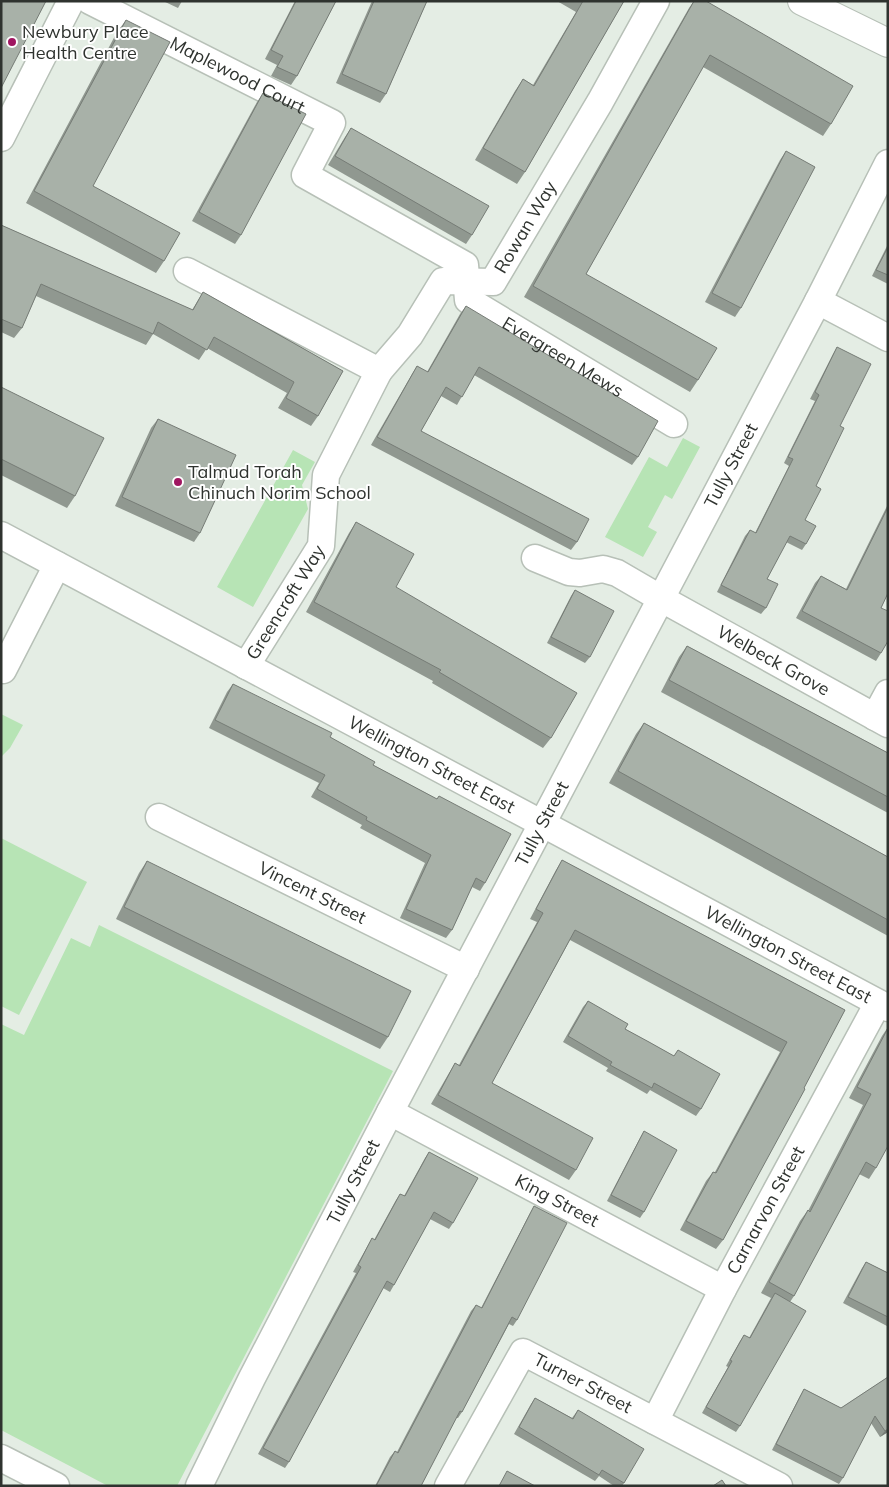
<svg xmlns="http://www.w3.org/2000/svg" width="889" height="1487" viewBox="0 0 889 1487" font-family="Mulish,sans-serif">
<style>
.green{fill:#b7e4b5}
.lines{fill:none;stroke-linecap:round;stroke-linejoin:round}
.minor-casing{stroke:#b7c0b7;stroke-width:29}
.tertiary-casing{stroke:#b7c0b7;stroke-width:30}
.minor{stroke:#fff;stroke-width:26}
.tertiary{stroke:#fff;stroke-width:28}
.wall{fill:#909890}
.shaded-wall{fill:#767c76}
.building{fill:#a8b1a8;stroke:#767c76}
.poi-dot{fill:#a01661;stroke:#fff;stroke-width:2}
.labels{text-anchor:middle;stroke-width:4;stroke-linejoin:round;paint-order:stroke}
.poi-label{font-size:18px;fill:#2f332f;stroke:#fff;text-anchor:start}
.street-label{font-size:18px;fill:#2f332f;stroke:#fff}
</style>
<rect width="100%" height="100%" fill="#e4ede4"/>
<g class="green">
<polygon points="683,438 700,447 672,499 665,495 648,527 657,532 643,557 605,537 649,457 667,467"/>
<polygon points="293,450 315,462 302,485 308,509 253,607 217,587"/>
<polygon points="1,714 23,725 10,748 1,757"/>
<polygon points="1,838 87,882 19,1015 1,1006"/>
<polygon points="99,925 393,1071 177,1486 108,1486 1,1430 1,1024 24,1035 71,938 90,947"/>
</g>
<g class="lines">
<defs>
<g id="minor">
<path id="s1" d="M 90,1 L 332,123 L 305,175 L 465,265 L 468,300 L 674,424"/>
<polyline points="1,138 71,1"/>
<path id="s2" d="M 187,271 L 379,371 L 410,335 L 443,281 L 493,282 L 600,102 L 656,1"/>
<polyline points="818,301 888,338"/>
<path id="s3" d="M 1,535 L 888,1008"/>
<path id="s4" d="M 535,558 L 569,572 L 580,573 L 603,569 L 617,573 L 660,598 L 888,724"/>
<path id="s5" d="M 246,666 L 321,546 L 326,475 L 379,371"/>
<polyline points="3,670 57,565"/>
<polyline points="875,717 888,693"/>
<path id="s6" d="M 159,817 L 466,969"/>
<path id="s7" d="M 390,1112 L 723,1289"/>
<path id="s8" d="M 655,1421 L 723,1289 L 878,1003"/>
<polyline points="1,1458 56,1486"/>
<path id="s9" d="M 199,1486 L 252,1378 L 390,1112 L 818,301 L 888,163"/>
<path id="s10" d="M 448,1486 L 523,1352 L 779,1486"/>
</g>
<polyline id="tertiary" points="802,1 888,43"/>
</defs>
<use href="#minor" class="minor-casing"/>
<use href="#tertiary" class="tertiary-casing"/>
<use href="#minor" class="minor"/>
<use href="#tertiary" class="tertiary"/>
</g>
<g class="wall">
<polygon points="163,1 182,1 178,8"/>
<polygon points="295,1 336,1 297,76 291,85 271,76 277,65 265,59"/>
<polygon points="372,1 427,1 386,94 380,103 336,83"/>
<polygon points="557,1 624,1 525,172 517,184 475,160 515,91 523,79 533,85 576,12"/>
<polygon points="694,1 706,1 831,124 823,136 703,67 586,274 698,380 690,392 524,297 689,8"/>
<polygon points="126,20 93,186 164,261 156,273 26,203 117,32"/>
<polygon points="263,93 241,235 235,244 192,221 257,102"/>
<polygon points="351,128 472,235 466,244 328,165 345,137"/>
<polygon points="786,151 741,308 735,317 705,302 780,160"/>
<polygon points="1,225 192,310 203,292 343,371 318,416 311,426 278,408 287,393 207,348 199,360 153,334 146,345 36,296 22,328 14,338 1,332"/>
<polygon points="888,244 888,284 872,276"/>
<polygon points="466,306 638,457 632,465 474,375 457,405 441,396 421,431 577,542 571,550 371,445 412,374 417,366 427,372 460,314"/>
<polygon points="837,347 840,426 816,486 805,520 806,544 802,550 786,542 767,579 766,608 761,614 717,592 745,536 750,530 755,533 789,466 784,463 815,401 810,399 833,354"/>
<polygon points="1,387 75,496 67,508 1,475"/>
<polygon points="158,419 200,533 194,542 115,506 151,428"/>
<polygon points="888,504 888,593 881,608 881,653 876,661 796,618 815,583 821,576 846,589"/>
<polygon points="356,522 396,587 551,738 543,748 432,683 433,681 306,612 349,533"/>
<polygon points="575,590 590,657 585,663 547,643 571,596"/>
<polygon points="687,646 888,753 888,813 661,692 679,657"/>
<polygon points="233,684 330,737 373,765 437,799 439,796 485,883 480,891 472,887 452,930 446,938 400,918 425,863 360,828 362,825 311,797 319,783 209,728 227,692"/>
<polygon points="644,723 888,857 888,936 609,783 636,734"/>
<polygon points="562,860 845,1010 723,1240 716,1249 680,1230 706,1181 713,1172 715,1172 780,1052 570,940 492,1083 576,1170 569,1180 431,1104 449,1073 455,1063 459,1065 537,922 530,919 556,870"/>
<polygon points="147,861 388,1037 380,1049 116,919 139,873"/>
<polygon points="588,1001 625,1029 674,1056 678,1050 701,1109 696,1116 650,1090 647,1094 626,1082 606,1071 608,1068 563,1042 583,1007"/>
<polygon points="888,1027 876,1168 869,1179 859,1174 794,1296 790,1302 740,1426 736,1432 702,1413 728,1367 726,1366 740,1341 744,1335 749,1338 771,1298 761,1293 800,1221 808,1210 808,1211 863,1105 849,1098 882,1036"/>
<polygon points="644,1131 644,1212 640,1218 607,1201 640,1138"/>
<polygon points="429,1152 453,1223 449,1229 430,1219 394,1285 390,1292 383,1288 289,1462 285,1468 258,1454 356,1273 353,1272 368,1245 372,1238 374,1240 396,1200 400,1194 404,1196 425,1158"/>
<polygon points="534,1206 517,1320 513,1326 509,1324 462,1412 458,1418 456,1418 421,1486 375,1486 390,1457 395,1451 397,1452 471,1311 476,1305 481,1308 530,1213"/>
<polygon points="866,1262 888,1273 887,1326 843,1303 862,1268"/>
<polygon points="888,1377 888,1432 880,1437 871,1423 843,1478 839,1484 772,1450 800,1396 804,1389 841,1408"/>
<polygon points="535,1398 572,1418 578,1410 624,1483 622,1486 614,1486 599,1476 595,1481 514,1434 531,1404"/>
</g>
<polygon class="shaded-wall" points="888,1429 888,1432 880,1437 885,1431"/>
<g class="building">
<polygon points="1,1 46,1 1,88"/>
<polygon points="296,1 336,1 297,76 277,67 283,56 271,50"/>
<polygon points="374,1 427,1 386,94 342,74"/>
<polygon points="583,1 624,1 525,172 483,148 523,79 534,86"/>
<polygon points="694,1 706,1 853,86 831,124 710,55 586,274 717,348 698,380 533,286"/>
<polygon points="126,20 170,42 93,186 180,233 164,261 34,191"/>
<polygon points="263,93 306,114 241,235 199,212"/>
<polygon points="351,128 489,206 472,235 335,156"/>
<polygon points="786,151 815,167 741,308 712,293"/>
<polygon points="1,225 193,310 203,292 343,371 318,416 286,398 294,382 214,337 207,350 158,322 153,334 41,284 22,328 1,319"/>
<polygon points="888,247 888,275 876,270"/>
<polygon points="466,306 658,421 638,457 479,367 462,397 446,387 421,431 589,519 577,542 377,437 417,366 428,372"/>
<polygon points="837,347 871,364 840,426 844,428 816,486 821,489 805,520 816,526 806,544 790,536 767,579 778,584 766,608 721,585 750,530 756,533 793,459 788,457 819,395 815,392"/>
<polygon points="1,387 104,438 75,496 1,459"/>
<polygon points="158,419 236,455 200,533 122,497"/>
<polygon points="888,507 888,593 881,608 888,611 888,641 881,653 802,611 821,576 847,590"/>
<polygon points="356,522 414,554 396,587 577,693 551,738 439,672 441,670 314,602"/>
<polygon points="575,590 614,611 590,657 551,637"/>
<polygon points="687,646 888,753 888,797 669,680"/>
<polygon points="233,684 332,733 330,737 375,762 373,765 437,799 439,796 511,834 485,883 476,878 452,930 406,909 431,855 366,820 367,817 317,789 325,775 215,720"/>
<polygon points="644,723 888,857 888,920 618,771"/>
<polygon points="562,860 845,1010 804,1088 805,1089 723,1240 686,1221 713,1172 716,1173 787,1042 575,930 492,1083 593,1138 576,1170 438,1095 455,1063 460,1066 543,913 536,909"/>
<polygon points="147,861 411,991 388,1037 124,907"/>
<polygon points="588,1001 628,1024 625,1029 649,1042 674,1056 678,1050 720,1074 701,1109 654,1083 652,1088 630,1076 610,1065 612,1062 568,1036"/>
<polygon points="888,1028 888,1146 876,1168 866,1162 794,1296 769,1282 808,1210 810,1212 871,1094 857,1087"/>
<polygon points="644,1131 677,1150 644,1212 611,1195"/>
<polygon points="429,1152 478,1178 453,1223 434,1212 394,1285 387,1281 289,1462 263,1448 361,1267 358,1265 372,1238 375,1240 400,1194 405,1196"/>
<polygon points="534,1206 567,1223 517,1320 512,1317 462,1412 460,1411 421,1486 376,1486 395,1451 398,1453 476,1305 482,1308"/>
<polygon points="866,1262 888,1273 888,1317 848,1297"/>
<polygon points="775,1293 806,1311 740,1426 706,1407 732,1361 730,1360 744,1335 750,1338"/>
<polygon points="888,1377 888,1429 885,1431 875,1416 843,1478 776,1444 804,1389 841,1408"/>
<polygon points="535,1398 573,1419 578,1410 644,1449 624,1483 602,1470 599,1475 519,1427"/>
<polygon points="507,1471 535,1486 499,1486"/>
<polygon points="722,1480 726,1486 713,1486"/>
</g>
<g class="poi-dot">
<circle cx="12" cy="42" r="5"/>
<circle cx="178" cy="482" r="5"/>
</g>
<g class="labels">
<g class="poi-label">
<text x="22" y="38">Newbury Place<tspan x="22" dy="21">Health Centre</tspan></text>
<text x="188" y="478">Talmud Torah<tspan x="188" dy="21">Chinuch Norim School</tspan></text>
</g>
<g class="street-label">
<text dy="6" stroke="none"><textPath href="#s1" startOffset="165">Maplewood Court</textPath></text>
<text dy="6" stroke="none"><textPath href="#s2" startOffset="441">Rowan Way</textPath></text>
<text dy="6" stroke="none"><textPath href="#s1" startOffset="659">Evergreen Mews</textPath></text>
<text dy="6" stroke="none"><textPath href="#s9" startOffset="1151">Tully Street</textPath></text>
<text dy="6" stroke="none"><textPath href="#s5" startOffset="75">Greencroft Way</textPath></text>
<text dy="6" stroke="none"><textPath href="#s4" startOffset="265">Welbeck Grove</textPath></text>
<text dy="6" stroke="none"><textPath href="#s3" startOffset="488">Wellington Street East</textPath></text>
<text dy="6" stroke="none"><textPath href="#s9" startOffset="746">Tully Street</textPath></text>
<text dy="6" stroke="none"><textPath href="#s6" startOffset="171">Vincent Street</textPath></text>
<text dy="6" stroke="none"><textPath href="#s3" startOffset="892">Wellington Street East</textPath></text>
<text dy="6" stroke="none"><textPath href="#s9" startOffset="341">Tully Street</textPath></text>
<text dy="6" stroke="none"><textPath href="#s7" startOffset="189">King Street</textPath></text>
<text dy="6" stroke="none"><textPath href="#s8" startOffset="238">Carnarvon Street</textPath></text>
<text dy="6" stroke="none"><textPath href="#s10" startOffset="221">Turner Street</textPath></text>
</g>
</g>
<rect width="889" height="1487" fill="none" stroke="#2f332f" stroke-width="5"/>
</svg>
